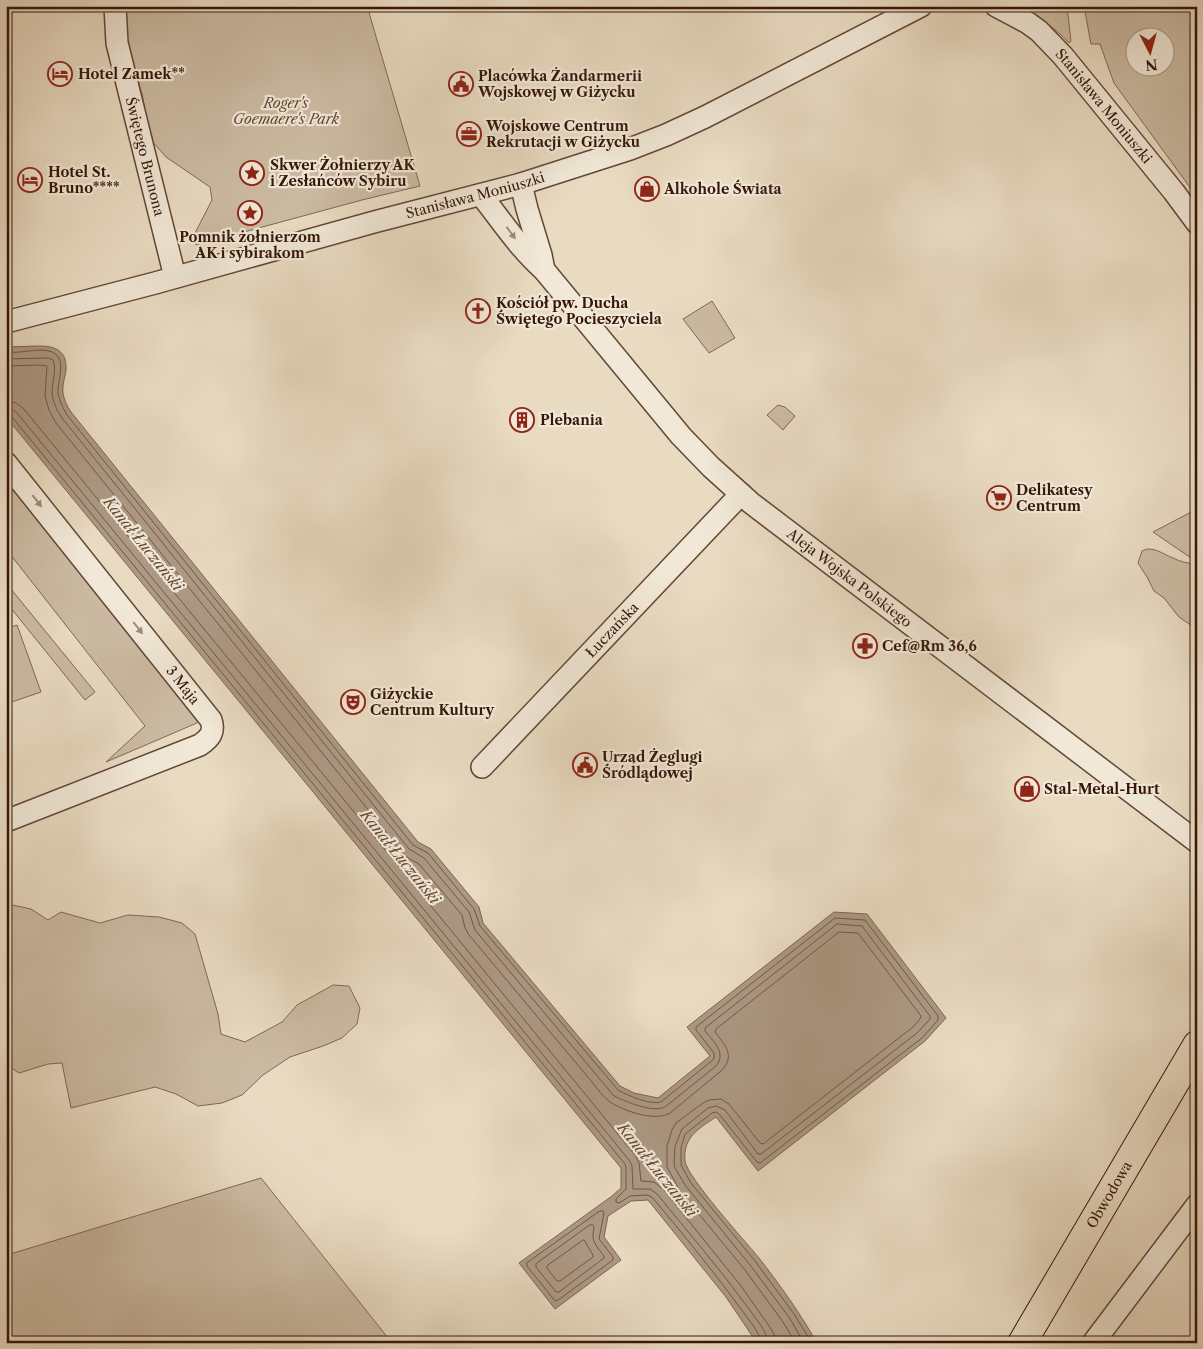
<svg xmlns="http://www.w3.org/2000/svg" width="1203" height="1349" viewBox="0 0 1203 1349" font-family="'Libre Caslon Text',serif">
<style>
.green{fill:#cbbaa2;stroke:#806855;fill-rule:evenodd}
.water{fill:#ac9883;stroke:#7d6452}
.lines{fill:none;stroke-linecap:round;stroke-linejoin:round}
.shore{stroke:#715746;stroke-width:1}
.minor-casing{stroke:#634736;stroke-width:24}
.major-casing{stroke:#361608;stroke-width:30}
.minor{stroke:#f1e8d7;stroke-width:21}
.major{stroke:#e9dbc2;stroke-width:28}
.oneway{fill:#9d8a7a}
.labels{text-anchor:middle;stroke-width:4.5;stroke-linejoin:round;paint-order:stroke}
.poi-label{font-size:14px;font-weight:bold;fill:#361608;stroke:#f1e8d7;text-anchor:start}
.park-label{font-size:14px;font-style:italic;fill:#634736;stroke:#f1e8d7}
.street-label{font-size:14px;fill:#361608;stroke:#f1e8d7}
.water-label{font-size:15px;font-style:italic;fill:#654a39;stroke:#f1e8d7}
</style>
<rect width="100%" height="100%" fill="#e9dbc2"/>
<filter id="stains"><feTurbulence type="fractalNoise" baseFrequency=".004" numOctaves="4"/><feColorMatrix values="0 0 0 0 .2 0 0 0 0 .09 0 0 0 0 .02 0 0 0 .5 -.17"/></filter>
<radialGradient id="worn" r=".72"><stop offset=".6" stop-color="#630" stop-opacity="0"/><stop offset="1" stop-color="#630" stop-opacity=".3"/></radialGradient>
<g class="green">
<polygon points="123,6 367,6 420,186 362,200 196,245 194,235 212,200 210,187 166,157 151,140 142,94 124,36"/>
<path d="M 1019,6 L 1067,6 L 1071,41 L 1069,43 C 1055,27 1037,17 1019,6 Z"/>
<path d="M 1084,6 L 1197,6 L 1197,197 L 1114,83 L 1100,44 L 1091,44 ZM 1136,38 L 1166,38 L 1166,68 L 1136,68 Z"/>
<polygon points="712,301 735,338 709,353 683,319"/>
<polygon points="778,405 785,407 795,416 783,430 767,415"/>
<polygon points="6,474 198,717 197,723 106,762 145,726 6,549"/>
<polygon points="1197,509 1197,562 1153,532"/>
<path d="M 1147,549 C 1158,549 1163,554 1173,558 C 1180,562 1189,563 1197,565 L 1197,628 L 1192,626 L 1179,617 L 1164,598 L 1154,591 L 1147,577 L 1138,563 L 1142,551 Z"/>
<polygon points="6,583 95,692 85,700 6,602"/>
<polygon points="17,625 41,692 6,704 6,629"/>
<polygon points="8,904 31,909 48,920 61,912 100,923 128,915 159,917 182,923 195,934 218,1014 221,1034 245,1042 282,1022 297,1005 333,985 349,986 360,1008 357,1024 342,1038 323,1046 290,1057 263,1075 242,1095 222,1103 198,1106 176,1094 155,1087 71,1108 62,1063 48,1064 19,1073 7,1065 6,905"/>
<polygon points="261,1178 392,1343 6,1343 6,1296 12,1295 7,1255"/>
</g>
<path class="water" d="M 38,346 C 55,346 67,350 66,370 C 65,377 62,385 63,393 C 64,400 67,406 71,412 L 418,842 L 431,849 L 479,907 L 483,923 L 620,1086 L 634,1093 L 658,1098 L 710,1056 L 687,1027 L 834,912 L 867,914 L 946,1018 L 925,1041 L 758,1171 L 716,1117 C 698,1129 683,1137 685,1161 C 687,1177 745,1241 759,1258 C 780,1285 800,1313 817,1343 L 757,1343 L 726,1297 L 648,1200 L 631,1201 L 608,1216 L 604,1237 L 621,1260 L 555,1309 L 519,1263 L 612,1196 L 621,1188 L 621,1168 L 6,417 L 6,347 Z"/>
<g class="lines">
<g class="shore">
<path d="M 6,352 C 20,354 36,348 49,351 C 69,356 57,380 58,393 C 59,400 63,408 67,415 L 413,845 L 428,853 L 474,909 L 480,926 L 618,1090 C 629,1096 650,1105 661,1102 L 714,1059 L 714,1053 L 696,1030 L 696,1027 L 835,918 L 865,920 L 938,1016 L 938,1020 L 922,1038 L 760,1163 L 757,1162 L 720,1115 L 716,1112 L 712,1113 L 685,1134 L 681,1148 L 681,1165 L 691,1183 L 755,1261 L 794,1314 L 812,1343"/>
<path d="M 6,359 L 48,358 L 53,360 C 57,370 52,382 52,392 C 52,401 57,410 62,418 L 409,849 L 424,858 L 469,912 L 475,930 L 614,1096 C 627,1102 652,1113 665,1107 L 716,1066 C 727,1053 713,1041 705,1031 L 705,1028 L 837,924 L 862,926 L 930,1016 L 930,1019 L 917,1033 L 761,1154 L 758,1154 L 725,1110 L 716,1106 L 708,1108 L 682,1129 L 675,1146 L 674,1163 L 675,1168 L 685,1185 L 750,1265 L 789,1317 L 804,1343"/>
<path d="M 6,366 L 39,365 L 47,366 L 45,396 L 49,410 L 56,423 L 403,853 L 408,858 L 419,864 L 462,915 L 465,928 L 469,935 L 592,1082 C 597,1088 603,1097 610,1102 C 624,1111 655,1122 670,1113 L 721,1071 C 736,1056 725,1045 715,1032 L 716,1029 L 839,932 L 858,933 L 921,1016 L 920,1019 L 913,1027 L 763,1144 L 760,1143 L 729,1104 L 721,1099 L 709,1100 L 703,1103 L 676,1123 L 672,1130 L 667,1146 L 667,1167 L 680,1191 L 745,1270 L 783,1322 L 796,1343"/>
<polyline points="6,401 16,403 23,408 635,1155 639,1163 641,1181 654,1182 663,1189 741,1286 767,1323 774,1334 775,1343"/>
<path d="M 6,408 L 12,409 L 17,413 L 629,1160 L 632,1166 L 633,1189 L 650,1189 L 657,1194 C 688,1232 720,1269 749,1309 C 756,1319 767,1331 768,1343"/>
<path d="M 6,415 L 12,417 L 625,1164 L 626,1168 L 626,1189 L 616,1199 L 616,1202 L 619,1203 L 630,1196 L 647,1195 L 652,1197 C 683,1234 715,1273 744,1313 C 750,1322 760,1332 761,1343"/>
<polygon points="600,1211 603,1211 604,1213 599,1239 613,1257 613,1260 558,1300 555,1301 527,1266 527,1263"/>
<path d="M 590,1225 L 593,1225 L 594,1227 C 591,1242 595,1244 604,1256 L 604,1258 L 559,1292 L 556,1292 L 536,1267 L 536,1264 Z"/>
<polygon points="584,1240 593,1255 593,1257 560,1281 557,1281 547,1268 547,1266"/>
</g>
<defs>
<g id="minor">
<path id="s1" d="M 115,6 L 117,43 L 175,277"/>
<path id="s2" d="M 996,6 L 1028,23 L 1039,31 L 1063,56 L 1174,192 L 1197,223"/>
<polyline points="521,184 527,209 541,255 544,270"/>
<path id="s3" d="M 481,195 C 501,220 519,248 544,270 L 681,436 L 711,467 L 751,503 L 1197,842"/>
<path id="s4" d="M 6,322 L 155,283 L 374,222 L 521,184 L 630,149 L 666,135 L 705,117 L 921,6"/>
<path id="s5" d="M 6,463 L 211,720 C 215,732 210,738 200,745 L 6,821"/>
<path id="s6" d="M 482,767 L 741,494"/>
<polyline points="1093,1343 1197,1205"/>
</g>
<g id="major">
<path id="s7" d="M 1022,1343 L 1197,1045"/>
</g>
</defs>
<use href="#minor" class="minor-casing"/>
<use href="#major" class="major-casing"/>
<use href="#minor" class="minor"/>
<use href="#major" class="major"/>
</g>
<defs><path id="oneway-solid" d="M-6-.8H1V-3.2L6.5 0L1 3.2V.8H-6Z" transform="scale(1.25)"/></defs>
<g class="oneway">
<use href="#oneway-solid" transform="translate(511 233) rotate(54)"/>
<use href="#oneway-solid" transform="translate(37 501) rotate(52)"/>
<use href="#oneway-solid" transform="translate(138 628) rotate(52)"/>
</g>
<defs>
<symbol id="hotel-ring" viewBox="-11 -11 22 22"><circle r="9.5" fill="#f1e8d7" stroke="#8f2418" stroke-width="1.5"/><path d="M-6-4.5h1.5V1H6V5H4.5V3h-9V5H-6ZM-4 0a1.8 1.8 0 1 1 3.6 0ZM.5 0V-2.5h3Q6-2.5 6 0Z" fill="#8f2418"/></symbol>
<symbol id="civic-ring" viewBox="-11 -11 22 22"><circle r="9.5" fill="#f1e8d7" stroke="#8f2418" stroke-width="1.5"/><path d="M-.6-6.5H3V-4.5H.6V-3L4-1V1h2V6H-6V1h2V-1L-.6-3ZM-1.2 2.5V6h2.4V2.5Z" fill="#8f2418"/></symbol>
<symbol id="office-ring" viewBox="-11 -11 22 22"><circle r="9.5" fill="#f1e8d7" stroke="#8f2418" stroke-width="1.5"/><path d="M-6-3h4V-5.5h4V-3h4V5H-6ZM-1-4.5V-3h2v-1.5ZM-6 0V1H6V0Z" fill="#8f2418"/></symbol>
<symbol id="sight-ring" viewBox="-11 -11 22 22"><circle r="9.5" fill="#f1e8d7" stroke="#8f2418" stroke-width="1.5"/><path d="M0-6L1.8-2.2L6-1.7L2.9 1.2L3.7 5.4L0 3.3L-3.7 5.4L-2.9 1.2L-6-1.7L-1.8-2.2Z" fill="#8f2418"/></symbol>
<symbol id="shop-ring" viewBox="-11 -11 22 22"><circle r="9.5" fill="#f1e8d7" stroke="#8f2418" stroke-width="1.5"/><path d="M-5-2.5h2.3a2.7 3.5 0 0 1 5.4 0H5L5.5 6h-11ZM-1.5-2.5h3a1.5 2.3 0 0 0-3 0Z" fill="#8f2418"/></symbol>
<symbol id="church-ring" viewBox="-11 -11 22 22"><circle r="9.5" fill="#f1e8d7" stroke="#8f2418" stroke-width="1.5"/><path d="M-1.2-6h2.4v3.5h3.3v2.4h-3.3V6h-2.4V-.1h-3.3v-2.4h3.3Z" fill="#8f2418"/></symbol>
<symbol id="building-ring" viewBox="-11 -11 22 22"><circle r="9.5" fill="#f1e8d7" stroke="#8f2418" stroke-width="1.5"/><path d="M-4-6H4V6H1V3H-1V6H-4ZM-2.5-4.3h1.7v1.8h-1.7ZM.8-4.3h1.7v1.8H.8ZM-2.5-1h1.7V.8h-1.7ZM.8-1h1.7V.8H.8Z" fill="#8f2418"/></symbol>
<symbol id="supermarket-ring" viewBox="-11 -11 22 22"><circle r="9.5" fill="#f1e8d7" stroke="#8f2418" stroke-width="1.5"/><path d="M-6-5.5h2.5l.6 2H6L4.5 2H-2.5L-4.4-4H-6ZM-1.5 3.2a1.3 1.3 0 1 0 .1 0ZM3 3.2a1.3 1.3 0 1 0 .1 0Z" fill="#8f2418"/></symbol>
<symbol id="pharmacy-ring" viewBox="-11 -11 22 22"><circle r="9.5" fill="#f1e8d7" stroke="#8f2418" stroke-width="1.5"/><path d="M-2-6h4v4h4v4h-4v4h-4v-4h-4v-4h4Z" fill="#8f2418"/></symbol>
<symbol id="theatre-ring" viewBox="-11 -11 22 22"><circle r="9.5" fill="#f1e8d7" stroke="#8f2418" stroke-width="1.5"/><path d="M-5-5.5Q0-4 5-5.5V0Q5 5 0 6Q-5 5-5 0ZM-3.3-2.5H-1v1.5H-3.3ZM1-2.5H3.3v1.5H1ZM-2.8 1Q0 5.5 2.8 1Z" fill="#8f2418"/></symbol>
</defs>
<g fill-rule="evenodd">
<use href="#hotel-ring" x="46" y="60" width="28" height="28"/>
<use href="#civic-ring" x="447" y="70" width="28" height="28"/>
<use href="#office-ring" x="455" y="120" width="28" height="28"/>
<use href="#sight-ring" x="238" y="159" width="28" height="28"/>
<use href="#hotel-ring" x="16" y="166" width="28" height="28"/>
<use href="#shop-ring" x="633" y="175" width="28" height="28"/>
<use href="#sight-ring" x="236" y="199" width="28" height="28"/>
<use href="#church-ring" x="464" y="297" width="28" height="28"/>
<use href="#building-ring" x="508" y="406" width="28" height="28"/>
<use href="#supermarket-ring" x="985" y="484" width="28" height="28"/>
<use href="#pharmacy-ring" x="851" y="632" width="28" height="28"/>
<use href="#theatre-ring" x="339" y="688" width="28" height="28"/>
<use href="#civic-ring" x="571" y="751" width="28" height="28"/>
<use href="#shop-ring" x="1013" y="775" width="28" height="28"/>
</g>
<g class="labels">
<g class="poi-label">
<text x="78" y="79">Hotel Zamek**</text>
<text x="478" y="81">Placówka Żandarmerii<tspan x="478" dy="16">Wojskowej w Giżycku</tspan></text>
<text x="486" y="131">Wojskowe Centrum<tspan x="486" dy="16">Rekrutacji w Giżycku</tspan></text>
<text x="270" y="170">Skwer Żołnierzy AK<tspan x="270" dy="16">i Zesłańców Sybiru</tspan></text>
<text x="48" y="177">Hotel St.<tspan x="48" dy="16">Bruno****</tspan></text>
<text x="664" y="194">Alkohole Świata</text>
<text x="250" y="242" text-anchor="middle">Pomnik żołnierzom<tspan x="250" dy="16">AK i sybirakom</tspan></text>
<text x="496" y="308">Kościół pw. Ducha<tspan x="496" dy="16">Świętego Pocieszyciela</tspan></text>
<text x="540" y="425">Plebania</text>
<text x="1016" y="495">Delikatesy<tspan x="1016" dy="16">Centrum</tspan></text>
<text x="882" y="651">Cef@Rm 36,6</text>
<text x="370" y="699">Giżyckie<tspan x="370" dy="16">Centrum Kultury</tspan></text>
<text x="602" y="762">Urząd Żeglugi<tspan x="602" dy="16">Śródlądowej</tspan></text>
<text x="1044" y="794">Stal-Metal-Hurt</text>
</g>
<g class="park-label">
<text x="286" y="108">Roger's<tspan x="286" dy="16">Goemaere's Park</tspan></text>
</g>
<g class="street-label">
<text dy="5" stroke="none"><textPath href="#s2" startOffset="149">Stanisława Moniuszki</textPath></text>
<text dy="5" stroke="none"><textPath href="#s1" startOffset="154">Świętego Brunona</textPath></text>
<text dy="5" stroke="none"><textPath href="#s4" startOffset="486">Stanisława Moniuszki</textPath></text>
<text dy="5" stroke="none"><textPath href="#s3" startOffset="534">Aleja Wojska Polskiego</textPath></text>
<text dy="5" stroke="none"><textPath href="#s6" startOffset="189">Łuczańska</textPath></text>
<text dy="5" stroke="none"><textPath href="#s5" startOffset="284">3 Maja</textPath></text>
<text dy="5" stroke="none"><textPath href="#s7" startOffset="172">Obwodowa</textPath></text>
</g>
<g class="water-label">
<text transform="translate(143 544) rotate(51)" y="5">Kanał Łuczański</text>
<text transform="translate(400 857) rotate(51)" y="5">Kanał Łuczański</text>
<text transform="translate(657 1170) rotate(51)" y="5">Kanał Łuczański</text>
</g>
</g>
<rect width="1203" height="1349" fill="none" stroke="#e9dbc2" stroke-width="25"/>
<rect x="8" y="8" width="1188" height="1334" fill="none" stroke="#361608" stroke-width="2.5"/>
<rect x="12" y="12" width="1178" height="1324" fill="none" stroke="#361608"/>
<g transform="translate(1150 52) rotate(174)"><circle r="24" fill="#f1e8d7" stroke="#a69484"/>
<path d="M0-4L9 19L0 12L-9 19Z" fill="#8f2418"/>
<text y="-8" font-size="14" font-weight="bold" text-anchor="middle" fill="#361608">N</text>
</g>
<rect width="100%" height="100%" filter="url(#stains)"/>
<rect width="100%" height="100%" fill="url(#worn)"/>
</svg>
